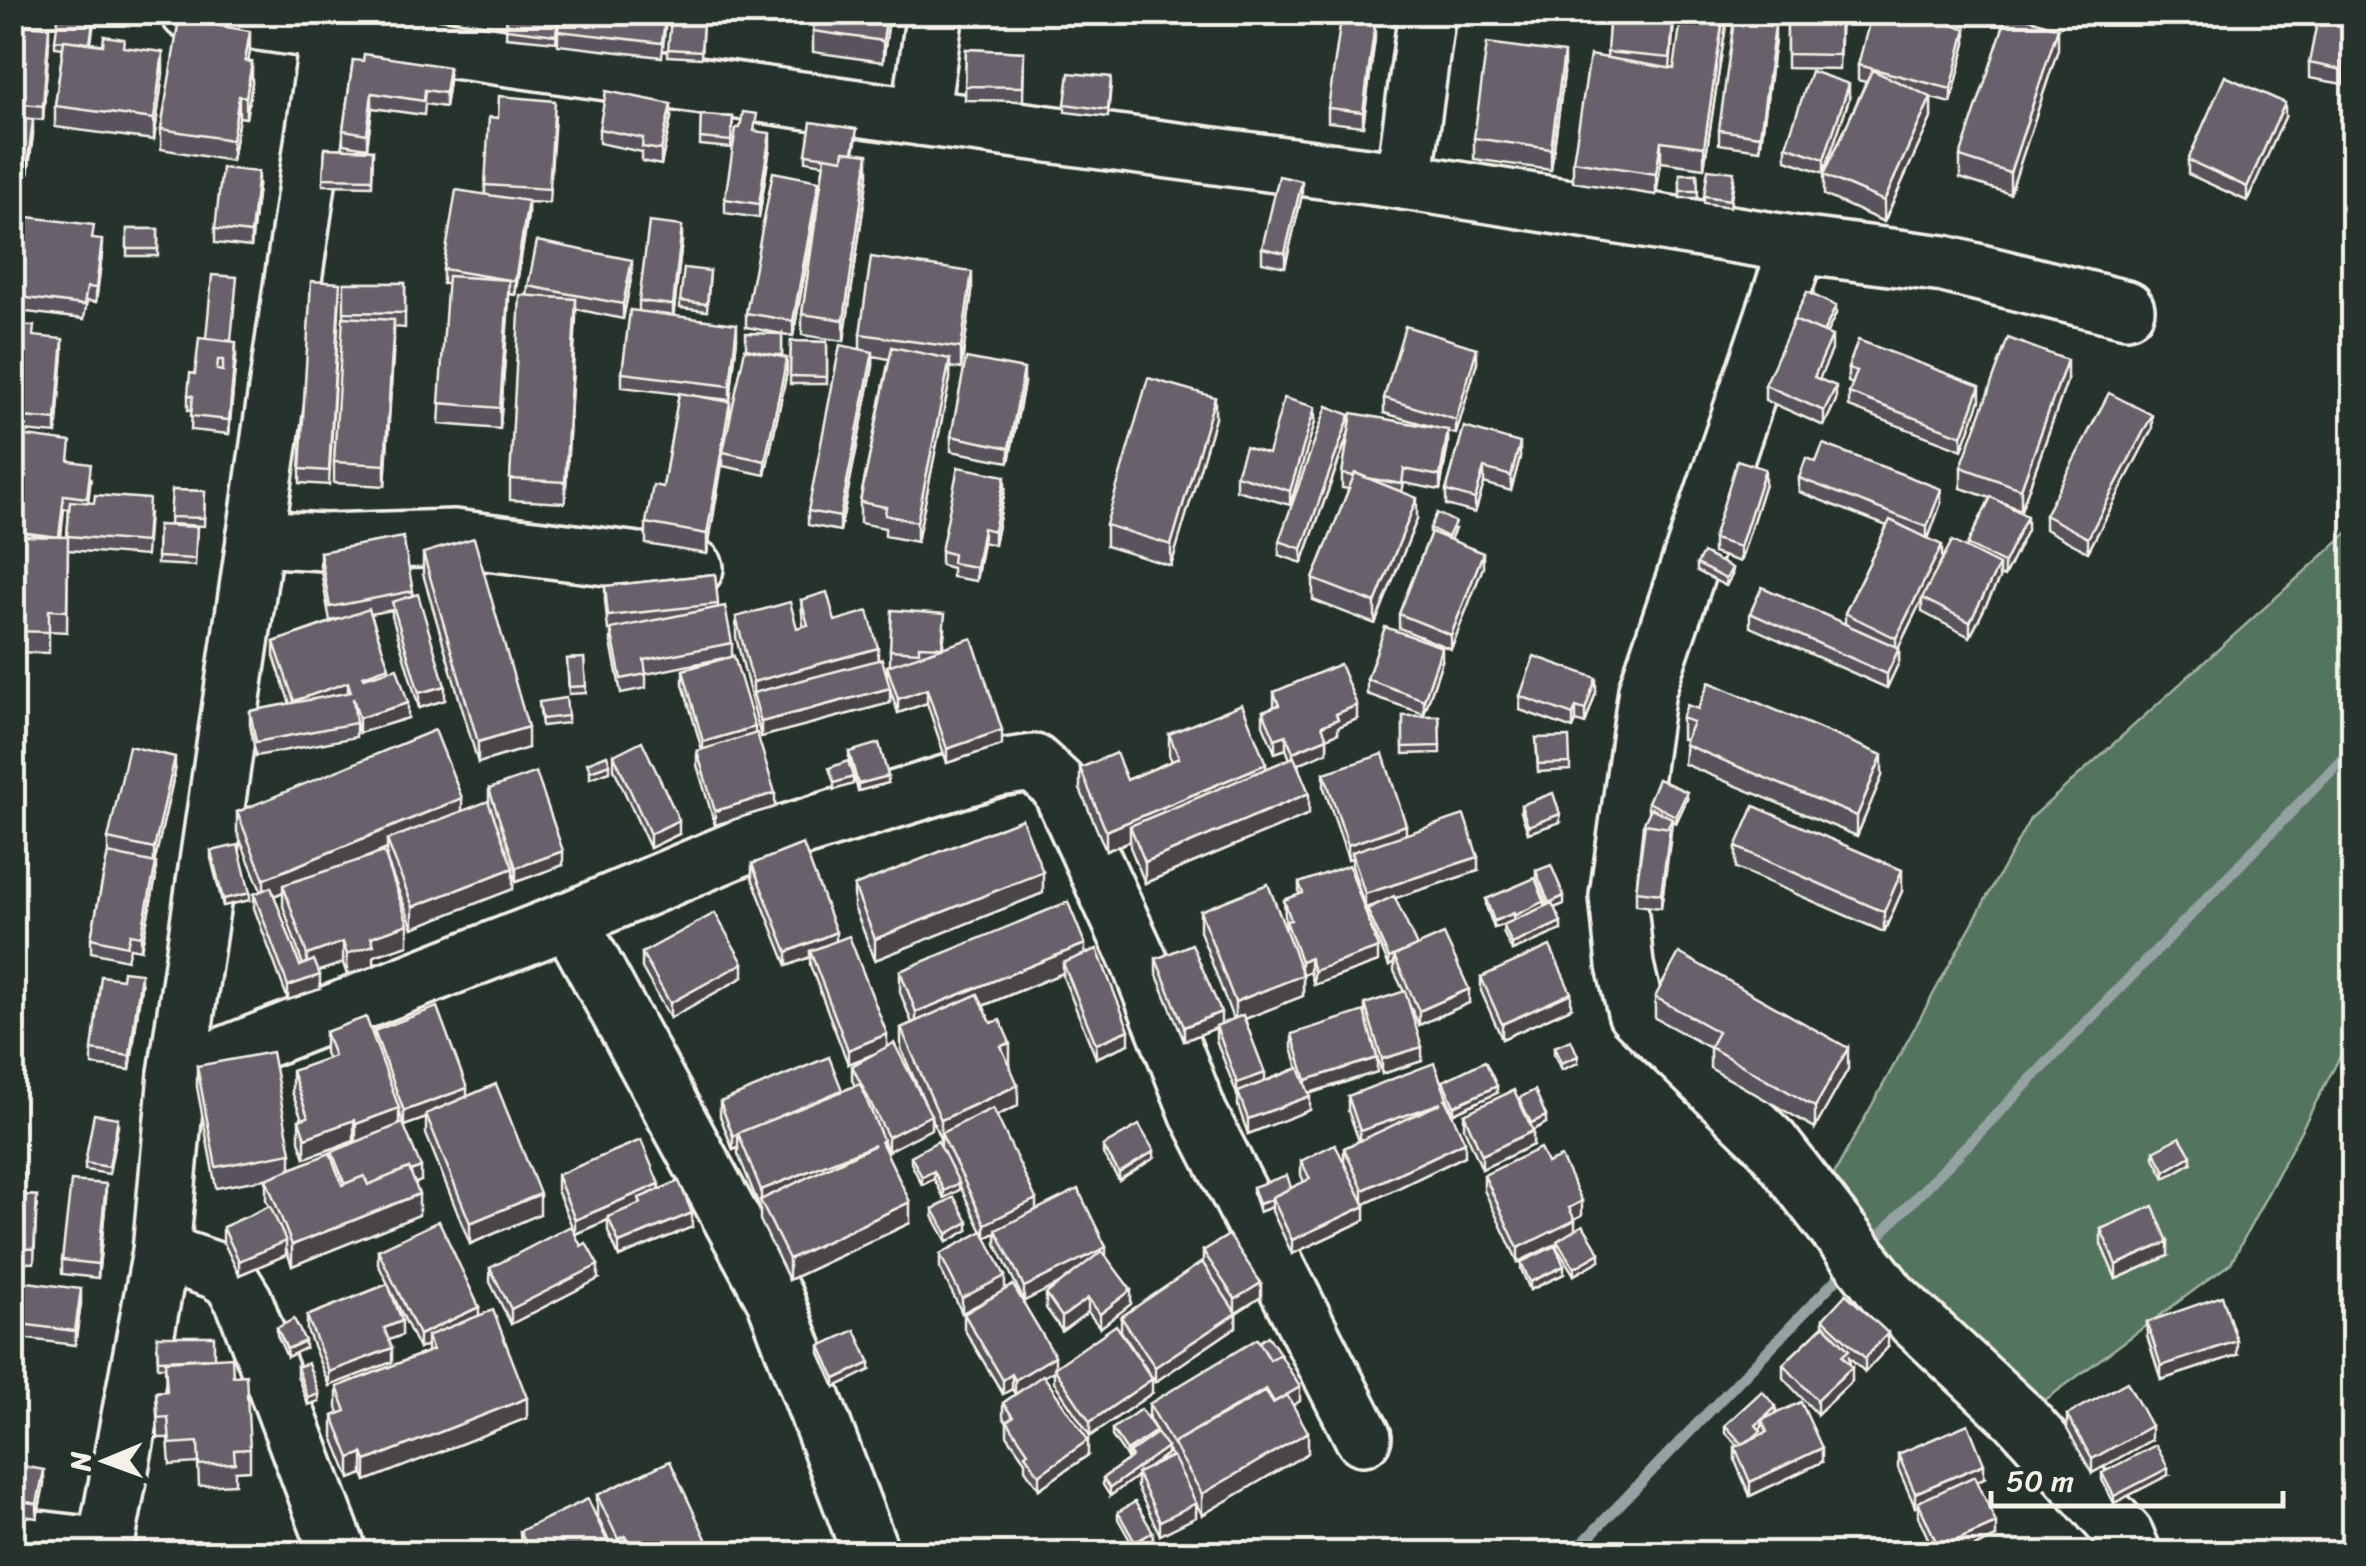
<svg xmlns="http://www.w3.org/2000/svg" width="2366" height="1566" viewBox="0 0 2366 1566" font-family="Sriracha,sans-serif">
<style>
.grass{fill:#53745e;stroke:#a4b2a3;stroke-width:2.5}
.lines{fill:none;stroke-linecap:round;stroke-linejoin:round}
.stream{stroke:#95a1a2;stroke-width:11}
.minor-casing{stroke:#f4f1e8;stroke-width:62}
.minor{stroke:#26332d;stroke-width:55}
.wall{fill:#59535b;stroke:#f4f1e8;stroke-width:2.5;fill-rule:evenodd}
.shaded-wall{fill:#49444a;stroke:#f4f1e8;stroke-width:2.5}
.building{fill:#68616a;stroke:#f4f1e8;stroke-width:2.5;fill-rule:evenodd}
</style>
<rect width="100%" height="100%" fill="#26332d"/>
<filter id="ink" filterUnits="userSpaceOnUse"><feTurbulence type="fractalNoise" baseFrequency=".01" numOctaves="2"/><feDisplacementMap in="SourceGraphic" scale="20" xChannelSelector="R" yChannelSelector="G"/><feConvolveMatrix kernelMatrix="1 2 1 2 8 2 1 2 1" color-interpolation-filters="sRGB"/></filter>
<g filter="url(#ink)">
<polygon class="grass" points="2353,528 2353,1032 2231,1263 2029,1412 1808,1221 2030,819"/>
<g class="lines">
<g class="stream">
<polyline points="1870,1245 2354,747"/>
<polyline points="1572,1554 1850,1265"/>
</g>
<defs>
<g id="minor">
<polyline points="189,12 920,117 1404,181 1798,245 1647,690 1618,896 1625,965 1636,1012 1771,1143 1890,1297 2019,1417 2125,1535 2133,1554"/>
<polyline points="920,117 935,12"/>
<polyline points="1404,181 1427,12"/>
<polyline points="1798,245 1944,264 2126,309"/>
<polyline points="255,538 324,542 454,538 695,568"/>
<polyline points="569,920 775,1299 871,1554"/>
<polyline points="177,1074 569,920 747,845 998,768 1034,763 1059,786 1139,961 1199,1114 1363,1437"/>
<polyline points="161,1252 217,1271 231,1280 244,1301 339,1554"/>
<polyline points="12,1536 105,1547"/>
<polyline points="104,1554 161,1252 177,1074 329,34"/>
</g>
</defs>
<use href="#minor" class="minor-casing"/>
<use href="#minor" class="minor"/>
</g>
<g class="wall">
<polygon points="12,12 25,12 24,25 49,41 43,120 12,117"/>
<polygon points="324,12 357,12 357,15"/>
<polygon points="507,12 559,12 556,42 506,37"/>
<polygon points="679,12 710,12 710,19 679,16"/>
<polygon points="816,12 890,12 883,62 813,52 813,31"/>
<polygon points="1210,12 1234,12 1233,16"/>
<polygon points="1610,12 1675,12 1670,69 1674,69 1728,12 1704,168 1661,162 1656,195 1573,182 1573,161 1607,58"/>
<polygon points="1787,12 1841,12 1839,69 1787,68"/>
<polygon points="2354,12 2354,31 2343,84 2309,78 2309,63"/>
<polygon points="666,20 662,57 558,45 558,31"/>
<polygon points="94,22 91,43 124,47 163,73 154,140 55,127 55,106 63,48 55,47 55,40"/>
<polygon points="703,22 701,58 668,56 668,49"/>
<polygon points="1375,38 1363,126 1328,122 1328,108"/>
<polygon points="1775,40 1760,150 1719,144 1719,130"/>
<polygon points="1966,43 1951,103 1931,98 1931,118 1884,222 1824,195 1824,175 1866,82 1858,80 1858,65"/>
<polygon points="966,49 1024,52 1023,101 965,100"/>
<polygon points="2058,49 2010,194 1960,178 1960,157"/>
<polygon points="250,51 248,62 252,83 246,118 239,117 232,161 161,149 161,129"/>
<polygon points="353,60 449,81 445,107 425,104 424,115 372,108 367,148 343,144 343,130"/>
<polygon points="1564,74 1551,170 1474,159 1474,138"/>
<polygon points="1111,84 1108,117 1065,112 1065,104"/>
<polygon points="1849,99 1824,173 1786,160 1786,146"/>
<polygon points="555,115 549,203 528,202 528,215 515,295 509,294 500,429 439,424 448,284 443,284 443,269 485,194 485,185 498,118"/>
<polygon points="701,115 733,117 731,148 700,145"/>
<polygon points="12,117 33,134 23,215 12,213"/>
<polygon points="2285,117 2247,201 2188,174 2188,160"/>
<polygon points="671,118 661,165 642,161 642,152 599,143 599,129"/>
<polygon points="757,131 770,147 759,218 725,213 725,199"/>
<polygon points="857,137 854,152 868,175 844,341 802,335 802,314 818,203 793,336 746,327 746,313 819,194 824,164 806,161 806,154"/>
<polygon points="325,148 373,150 372,186 323,185"/>
<polygon points="1680,174 1697,174 1698,198 1680,198"/>
<polygon points="1734,180 1730,207 1704,203 1704,196"/>
<polygon points="258,186 251,247 215,243 215,229"/>
<polygon points="1302,195 1285,267 1262,262 1262,248"/>
<rect x="127" y="229" width="31" height="27"/>
<polygon points="94,239 102,254 96,302 87,301 84,319 18,311 18,297"/>
<polygon points="682,241 673,316 737,338 730,400 694,396 730,422 782,334 782,357 787,372 765,475 723,466 723,459 707,554 646,544 646,523 663,487 679,394 622,387 622,373 639,311 639,301"/>
<polygon points="710,271 707,311 680,308 680,301"/>
<polygon points="632,274 623,319 576,309 565,503 510,500 510,479 528,286"/>
<polygon points="344,283 405,283 405,328 394,327 385,486 334,483 334,462 344,317"/>
<polygon points="972,292 961,369 950,367 950,379 917,542 885,536 885,528 860,523 860,502 889,359 873,356 873,366 840,531 808,525 808,511 860,349 860,334"/>
<polygon points="340,297 329,485 300,483 300,469"/>
<polygon points="1836,314 1826,334 1832,350 1819,379 1836,400 1824,426 1765,400 1765,385"/>
<polygon points="12,325 63,353 56,434 12,430"/>
<polygon points="791,341 827,342 827,384 790,384"/>
<polygon points="232,342 236,356 229,434 191,430 192,410 188,410 188,395 195,374"/>
<polygon points="1477,362 1456,434 1448,432 1448,444 1440,490 1404,483 1402,492 1417,519 1375,624 1313,600 1313,579 1349,489 1342,488 1342,474 1349,433 1302,563 1279,555 1279,541 1350,424 1437,428 1384,413 1384,398"/>
<polygon points="1848,368 1980,400 1962,450 1849,407 1849,393 1853,384 1848,382"/>
<polygon points="2067,381 2021,510 2001,502 2027,530 2004,577 1999,575 1999,579 1970,637 1922,612 1922,599 1899,647 1899,662 1887,688 1750,627 1750,613 1845,624 1845,613 1887,526 1799,492 1799,478 1941,503 1928,538 1942,559 1967,549 1967,545 1990,498 1961,488 1961,467"/>
<polygon points="1024,383 1009,462 951,451 951,436"/>
<polygon points="1215,418 1171,566 1106,546 1106,525"/>
<polygon points="1315,422 1290,505 1236,490 1236,475"/>
<polygon points="1464,427 1520,457 1511,491 1484,483 1475,513 1446,505 1446,491"/>
<polygon points="2152,429 2088,552 2045,529 2045,515"/>
<path d="M 12,434 L 71,461 L 91,478 L 88,503 L 149,513 L 146,556 L 68,550 L 67,632 L 49,631 L 49,653 L 12,652 ZM 64,509 L 69,509 L 67,537 L 61,537 Z"/>
<polygon points="1765,483 1740,562 1713,553 1713,539"/>
<polygon points="172,490 205,491 204,526 170,524"/>
<polygon points="1005,490 994,545 983,542 976,581 952,577 952,568 941,565 941,551"/>
<polygon points="158,525 197,527 195,566 157,564"/>
<polygon points="1430,528 1455,529 1450,540 1483,567 1451,649 1399,628 1399,614 1430,535"/>
<polygon points="320,552 413,591 413,596 445,700 419,708 392,616 392,610 371,614 389,670 408,718 359,733 356,722 356,737 256,756 250,725 250,711 290,704 274,656 274,642 339,619 330,621 320,566"/>
<polygon points="423,553 528,748 478,763 423,574"/>
<polygon points="1697,564 1732,575 1726,586 1697,571"/>
<polygon points="715,574 718,607 732,643 732,656 775,807 715,825 697,765 697,751 702,750 683,684 683,670 724,658 646,674 646,688 621,693 611,643 611,630 608,630 605,600 605,586"/>
<polygon points="801,600 835,621 878,660 887,677 887,666 892,665 890,664 890,650 945,629 943,647 1002,745 947,763 927,703 898,713 890,689 890,703 761,737 736,637 736,617 797,628 803,626"/>
<polygon points="584,658 586,693 569,694 567,659"/>
<polygon points="1442,661 1424,714 1367,694 1367,679"/>
<polygon points="1274,692 1357,719 1338,727 1338,733 1327,737 1327,752 1298,764 1309,814 1145,883 1130,847 1130,841 1106,851 1080,789 1080,768 1127,780 1172,761 1169,755 1169,734 1266,769 1290,759 1286,749 1275,753 1263,725 1263,711 1274,707"/>
<polygon points="1596,692 1585,724 1576,721 1573,729 1520,710 1520,696"/>
<polygon points="539,702 568,716 568,723 542,726"/>
<polygon points="1403,716 1439,716 1440,753 1403,754"/>
<polygon points="1682,718 1882,776 1857,836 1684,764 1686,740 1682,739"/>
<polygon points="1536,738 1570,763 1570,770 1538,772"/>
<polygon points="849,752 888,783 858,791 849,759"/>
<polygon points="614,755 679,834 650,848 614,769"/>
<polygon points="175,771 154,863 156,877 141,950 130,948 127,960 91,952 91,938 108,853 108,839"/>
<path d="M 1324,773 L 1406,834 L 1478,871 L 1395,898 L 1416,946 L 1469,1003 L 1419,1025 L 1408,1002 L 1422,1061 L 1382,1074 L 1372,1038 L 1377,1072 L 1309,1094 L 1310,1110 L 1248,1134 L 1238,1106 L 1238,1097 L 1216,1040 L 1216,1028 L 1184,1041 L 1156,973 L 1156,959 L 1221,1024 L 1233,1019 L 1200,931 L 1200,911 L 1286,932 L 1284,900 L 1299,895 L 1299,883 L 1367,916 L 1367,909 L 1379,903 L 1365,908 L 1352,866 L 1352,858 L 1348,859 L 1324,788 ZM 1367,916 L 1389,966 L 1394,963 L 1394,971 L 1404,992 L 1365,1004 L 1365,1017 L 1292,1034 L 1292,1048 L 1298,1068 L 1265,1081 L 1245,1019 L 1303,996 L 1303,975 L 1310,972 L 1314,985 L 1378,962 Z"/>
<path d="M 489,789 L 563,865 L 516,882 L 513,873 L 513,889 L 413,928 L 387,861 L 387,849 L 372,855 L 408,945 L 374,956 L 374,966 L 347,975 L 343,963 L 319,971 L 320,989 L 288,1000 L 254,908 L 254,894 L 261,891 L 237,832 L 237,812 L 462,811 L 489,803 ZM 283,892 L 283,906 L 303,965 L 300,966 L 274,896 Z"/>
<polygon points="1687,799 1676,823 1672,821 1661,908 1636,905 1636,891 1643,825 1650,811 1648,810 1648,802"/>
<polygon points="1521,805 1560,822 1528,833 1521,812"/>
<polygon points="1736,847 1902,891 1884,932 1736,868"/>
<polygon points="211,851 250,900 223,906 211,858"/>
<polygon points="752,864 836,941 887,1047 924,1101 901,1049 901,1028 912,1023 900,992 900,971 1085,954 1129,1044 1096,1058 1063,977 1063,973 983,1006 1010,1063 1018,1106 996,1116 1036,1210 1106,1256 1131,1304 1100,1328 1088,1312 1062,1331 1046,1308 1046,1294 1060,1283 1024,1301 996,1244 996,1233 986,1237 1005,1290 1055,1368 1152,1393 1090,1436 1054,1382 1054,1371 1044,1377 1088,1455 1039,1489 1025,1469 1025,1461 1007,1435 1007,1423 1003,1417 1003,1403 1023,1389 1015,1394 1012,1389 1003,1394 964,1329 964,1314 1002,1291 962,1313 940,1268 940,1254 982,1232 959,1184 959,1190 944,1198 934,1179 922,1185 911,1163 911,1156 941,1147 941,1141 931,1117 931,1129 888,1151 882,1138 883,1145 910,1223 789,1280 760,1220 760,1208 738,1154 738,1148 733,1150 720,1116 720,1102 842,1091 855,1086 852,1080 852,1066 873,1054 848,1064 810,965 810,957 787,966 752,878"/>
<polygon points="1536,871 1564,904 1554,908 1561,930 1512,951 1503,932 1504,924 1494,928 1486,906 1486,899 1544,907 1547,905 1536,878"/>
<polygon points="854,886 1043,893 875,960 854,907"/>
<polygon points="642,953 743,977 670,1018 642,968"/>
<polygon points="1481,977 1571,1008 1502,1039 1481,991"/>
<polygon points="141,987 130,1070 92,1065 92,1050"/>
<polygon points="1655,997 1848,1069 1815,1128 1710,1068 1710,1048 1655,1018"/>
<polygon points="374,1031 467,1096 540,1214 470,1244 426,1134 426,1118 404,1126 399,1110 399,1125 421,1181 415,1183 419,1215 292,1266 286,1249 286,1255 239,1275 223,1241 223,1227 269,1207 266,1200 266,1179 270,1178 216,1188 197,1087 197,1066 291,1153 291,1169 332,1159 332,1152 355,1142 354,1141 305,1158 299,1141 299,1120 302,1119 292,1092 292,1071 328,1059 325,1053 325,1032 374,1041"/>
<polygon points="1554,1047 1578,1063 1561,1070 1554,1054"/>
<polygon points="1443,1081 1497,1093 1454,1113 1445,1094 1447,1105 1465,1156 1364,1204 1365,1220 1292,1254 1272,1211 1272,1207 1259,1212 1253,1194 1253,1187 1291,1188 1304,1182 1301,1175 1301,1161 1344,1162 1344,1148 1359,1141 1348,1110 1348,1096 1443,1087"/>
<polygon points="1519,1101 1546,1123 1533,1130 1533,1145 1482,1169 1464,1128 1464,1114"/>
<polygon points="118,1126 109,1174 85,1170 85,1163"/>
<polygon points="1103,1146 1154,1158 1119,1180 1103,1154"/>
<polygon points="2154,1151 2191,1163 2165,1178 2154,1158"/>
<polygon points="1547,1163 1582,1215 1574,1219 1575,1230 1600,1260 1574,1275 1557,1248 1557,1243 1518,1262 1484,1190 1484,1175"/>
<polygon points="557,1175 659,1189 692,1227 619,1257 608,1231 608,1220 575,1234 557,1190"/>
<polygon points="12,1194 37,1196 34,1263 12,1262"/>
<polygon points="106,1198 98,1278 62,1274 62,1260"/>
<polygon points="933,1209 968,1230 947,1242 933,1216"/>
<polygon points="2101,1229 2168,1256 2116,1279 2101,1244"/>
<polygon points="378,1250 479,1316 527,1418 366,1481 363,1474 350,1479 333,1437 333,1416 339,1413 337,1408 337,1387 427,1352 427,1345 419,1349 389,1287 402,1335 389,1340 392,1362 329,1386 307,1330 307,1316 388,1284 378,1264"/>
<polygon points="1203,1251 1261,1297 1236,1313 1236,1327 1155,1382 1121,1331 1121,1317 1203,1264"/>
<polygon points="1521,1262 1564,1274 1530,1290 1521,1269"/>
<polygon points="490,1268 598,1279 511,1324 490,1282"/>
<polygon points="12,1280 81,1303 75,1345 12,1337"/>
<polygon points="1823,1319 1888,1347 1865,1372 1849,1357 1852,1381 1817,1414 1783,1378 1783,1364 1823,1326"/>
<polygon points="2147,1322 2237,1355 2161,1380 2147,1336"/>
<polygon points="277,1328 305,1348 287,1357 277,1335"/>
<polygon points="157,1336 214,1358 233,1376 250,1449 250,1470 235,1471 235,1484 199,1486 198,1463 170,1465 168,1438 158,1438 156,1392 166,1391 165,1367 158,1367"/>
<polygon points="820,1346 870,1370 835,1387 820,1353"/>
<polygon points="297,1367 319,1401 308,1405 297,1375"/>
<path d="M 1300,1401 L 1293,1405 L 1308,1453 L 1202,1515 L 1196,1503 L 1196,1517 L 1160,1535 L 1137,1487 L 1137,1476 L 1110,1496 L 1103,1485 L 1103,1478 L 1129,1459 L 1129,1457 L 1127,1458 L 1112,1436 L 1112,1429 L 1155,1429 L 1149,1419 L 1149,1404 ZM 1167,1449 L 1171,1456 L 1148,1468 L 1167,1454 Z"/>
<polygon points="1776,1414 1822,1462 1750,1496 1735,1461 1735,1447 1738,1446 1725,1432 1725,1425"/>
<polygon points="2067,1415 2151,1440 2092,1473 2067,1429"/>
<polygon points="1898,1454 1984,1478 1977,1481 1996,1537 1959,1554 1935,1554 1918,1516 1918,1506 1915,1507 1898,1468"/>
<polygon points="12,1464 44,1484 37,1518 12,1514"/>
<polygon points="2102,1473 2168,1475 2114,1503 2102,1480"/>
<polygon points="597,1495 713,1554 615,1554 597,1516"/>
<polygon points="1118,1512 1153,1539 1135,1549 1118,1519"/>
<polygon points="520,1531 613,1554 521,1554"/>
</g>
<g class="shaded-wall">
<polygon points="887,12 890,12 883,62 883,41"/>
<polygon points="1724,12 1728,12 1704,168 1704,147"/>
<polygon points="2354,17 2354,31 2343,84 2343,70"/>
<polygon points="1375,24 1375,38 1363,126 1363,112"/>
<polygon points="1775,26 1775,40 1760,150 1760,136"/>
<polygon points="49,27 49,41 43,120 43,106"/>
<polygon points="2058,28 2058,49 2010,194 2010,173"/>
<polygon points="1966,29 1966,43 1951,103 1951,89"/>
<polygon points="250,31 250,51 245,82 245,61"/>
<polygon points="163,52 163,73 154,140 154,119"/>
<polygon points="1564,53 1564,74 1551,170 1551,149"/>
<polygon points="252,62 252,83 246,118 246,97"/>
<polygon points="449,67 449,81 445,107 445,93"/>
<polygon points="1849,84 1849,99 1824,173 1824,159"/>
<polygon points="372,93 372,108 367,148 367,134"/>
<polygon points="239,96 239,117 232,161 232,140"/>
<polygon points="1931,97 1931,118 1884,222 1884,201"/>
<polygon points="2285,103 2285,117 2247,201 2247,187"/>
<polygon points="671,104 671,118 661,165 661,150"/>
<polygon points="33,120 33,134 23,215 23,200"/>
<polygon points="770,133 770,147 759,218 759,204"/>
<polygon points="1661,141 1661,162 1656,195 1656,174"/>
<polygon points="868,154 868,175 844,341 844,320"/>
<polygon points="258,172 258,186 251,247 251,233"/>
<polygon points="819,181 819,195 793,336 793,321"/>
<polygon points="1302,181 1302,195 1285,267 1285,253"/>
<polygon points="528,201 528,215 515,295 515,281"/>
<polygon points="23,218 23,232 12,316 12,302"/>
<polygon points="682,226 682,241 673,320 673,305"/>
<polygon points="102,240 102,254 96,302 96,288"/>
<polygon points="632,260 632,274 623,319 623,304"/>
<polygon points="972,272 972,292 961,369 961,348"/>
<polygon points="509,280 509,301 500,429 500,408"/>
<polygon points="576,299 576,319 565,503 565,482"/>
<polygon points="1836,306 1836,314 1821,345 1821,338"/>
<polygon points="394,320 394,341 385,486 385,465"/>
<polygon points="737,324 737,338 730,400 730,386"/>
<polygon points="1832,336 1832,350 1814,391 1814,377"/>
<polygon points="63,339 63,353 56,434 56,420"/>
<polygon points="236,342 236,356 229,434 229,420"/>
<polygon points="1477,348 1477,362 1456,434 1456,420"/>
<polygon points="873,352 873,366 840,531 840,517"/>
<polygon points="787,358 787,372 765,475 765,461"/>
<polygon points="950,359 950,379 917,542 917,522"/>
<polygon points="2067,360 2067,381 2021,510 2021,489"/>
<polygon points="1024,369 1024,383 1009,462 1009,448"/>
<polygon points="1836,386 1836,400 1824,426 1824,411"/>
<polygon points="1980,386 1980,400 1962,450 1962,436"/>
<polygon points="1215,397 1215,418 1171,566 1171,545"/>
<polygon points="730,402 730,423 723,452 707,554 707,534"/>
<polygon points="1315,407 1315,422 1290,505 1290,491"/>
<polygon points="1350,415 1350,429 1302,563 1302,549"/>
<polygon points="2152,415 2152,429 2088,552 2088,538"/>
<polygon points="1448,430 1448,444 1440,490 1440,476"/>
<polygon points="1520,443 1520,457 1511,491 1511,476"/>
<polygon points="1484,468 1484,483 1475,513 1475,499"/>
<polygon points="1765,469 1765,483 1740,562 1740,547"/>
<polygon points="1005,476 1005,490 994,545 994,531"/>
<polygon points="1941,489 1941,503 1927,542 1927,527"/>
<polygon points="1417,498 1417,519 1375,624 1375,603"/>
<polygon points="2027,516 2027,530 2004,577 2004,563"/>
<polygon points="983,528 983,542 976,581 976,567"/>
<polygon points="1942,545 1942,559 1896,652 1896,638"/>
<polygon points="1483,553 1483,567 1451,649 1451,635"/>
<polygon points="1999,565 1999,579 1970,637 1970,622"/>
<polygon points="1732,568 1732,575 1726,586 1726,579"/>
<polygon points="1442,647 1442,661 1424,714 1424,700"/>
<polygon points="878,648 878,669 753,695 753,682"/>
<polygon points="1899,648 1899,662 1887,688 1887,674"/>
<polygon points="1596,678 1596,692 1585,724 1585,710"/>
<polygon points="348,682 348,696 294,715 294,701"/>
<polygon points="445,686 445,700 419,708 419,693"/>
<polygon points="890,688 890,703 761,737 761,722"/>
<polygon points="927,689 927,703 898,713 898,699"/>
<polygon points="408,703 408,718 359,733 359,718"/>
<polygon points="1357,705 1357,719 1338,727 1338,733 1322,740 1322,726 1336,714"/>
<polygon points="1576,707 1576,721 1573,729 1573,715"/>
<polygon points="528,727 528,748 478,763 478,742"/>
<polygon points="755,727 755,741 703,756 703,742"/>
<polygon points="1002,730 1002,745 947,763 947,749"/>
<polygon points="1286,735 1286,749 1275,753 1275,739"/>
<polygon points="1327,738 1327,752 1293,766 1293,752"/>
<polygon points="1882,755 1882,776 1857,836 1857,816"/>
<polygon points="175,757 175,771 154,864 154,849"/>
<polygon points="610,764 610,771 590,778 590,771"/>
<polygon points="1266,764 1266,785 1130,826 1130,841 1106,851 1106,831"/>
<polygon points="888,776 888,783 858,791 858,784"/>
<polygon points="853,777 853,784 834,790 834,783"/>
<polygon points="1687,792 1687,799 1676,823 1676,816"/>
<polygon points="775,793 775,807 715,825 715,811"/>
<polygon points="1309,793 1309,814 1145,883 1145,862"/>
<polygon points="462,798 462,819 387,840 387,849 285,891 283,885 283,892 264,900 264,879"/>
<polygon points="1560,814 1560,822 1528,833 1528,826"/>
<polygon points="1672,818 1670,842 1661,908 1664,834"/>
<polygon points="679,820 679,834 650,848 650,834"/>
<polygon points="1406,825 1406,839 1352,852 1352,858 1348,859 1348,845"/>
<polygon points="563,851 563,865 516,882 516,868"/>
<polygon points="1478,857 1478,871 1365,908 1365,894"/>
<polygon points="156,863 156,877 141,950 141,936"/>
<polygon points="513,868 513,889 413,928 413,907"/>
<polygon points="1902,870 1902,891 1884,932 1884,912"/>
<polygon points="1043,872 1043,893 875,960 875,939"/>
<polygon points="250,893 250,900 223,906 223,899"/>
<polygon points="1564,896 1564,904 1549,910 1549,903"/>
<polygon points="1544,901 1544,908 1514,923 1514,916"/>
<polygon points="1514,913 1514,921 1494,928 1494,921"/>
<polygon points="1561,922 1561,930 1512,951 1512,944"/>
<polygon points="408,924 408,945 374,956 374,966 347,975 347,954 371,937"/>
<polygon points="836,932 836,946 810,951 810,957 787,966 787,952"/>
<polygon points="343,942 343,963 307,975 307,955"/>
<polygon points="1085,944 1085,964 1063,963 1063,973 916,1033 916,1012"/>
<polygon points="1378,948 1378,962 1314,985 1314,971"/>
<polygon points="1394,956 1394,963 1389,966 1389,958"/>
<polygon points="1310,958 1310,972 1301,975 1301,961"/>
<polygon points="743,963 743,977 670,1018 670,1003"/>
<polygon points="141,973 141,987 130,1070 130,1056"/>
<polygon points="320,975 320,989 288,1000 288,986"/>
<polygon points="1303,975 1303,996 1235,1023 1235,1002"/>
<polygon points="1469,989 1469,1003 1419,1025 1419,1011"/>
<polygon points="1571,993 1571,1008 1502,1039 1502,1024"/>
<polygon points="1221,1012 1221,1026 1184,1041 1184,1027"/>
<polygon points="1129,1030 1129,1044 1096,1058 1096,1044"/>
<polygon points="887,1034 887,1049 848,1064 848,1050"/>
<polygon points="1010,1043 1010,1063 1001,1067 1001,1046"/>
<polygon points="1422,1047 1422,1061 1382,1074 1382,1059"/>
<polygon points="1848,1048 1848,1069 1815,1128 1815,1107"/>
<polygon points="1578,1056 1578,1063 1561,1070 1561,1063"/>
<polygon points="1377,1058 1377,1072 1306,1094 1306,1080"/>
<polygon points="1265,1073 1265,1087 1238,1092 1237,1097 1237,1083"/>
<polygon points="1018,1085 1018,1106 944,1139 941,1133 941,1141 941,1120"/>
<polygon points="1497,1086 1497,1093 1454,1113 1454,1106"/>
<polygon points="467,1088 467,1102 426,1114 426,1118 404,1126 404,1111"/>
<polygon points="1310,1096 1310,1110 1248,1134 1248,1119"/>
<polygon points="1441,1103 1360,1145 1360,1131"/>
<polygon points="399,1108 399,1129 356,1145 356,1124"/>
<polygon points="931,1115 931,1129 888,1151 888,1137"/>
<polygon points="1546,1116 1546,1123 1531,1131 1531,1123"/>
<polygon points="354,1120 354,1141 305,1158 305,1138"/>
<polygon points="1533,1131 1533,1145 1482,1169 1482,1155"/>
<polygon points="738,1134 738,1148 733,1150 733,1136"/>
<polygon points="1465,1142 1465,1156 1363,1205 1363,1190"/>
<polygon points="875,1145 761,1202 761,1190"/>
<polygon points="1154,1151 1154,1158 1119,1180 1119,1173"/>
<polygon points="2191,1156 2191,1163 2165,1178 2165,1171"/>
<polygon points="421,1167 421,1181 369,1201 369,1187"/>
<polygon points="934,1171 934,1179 922,1185 922,1177"/>
<polygon points="959,1183 959,1190 944,1198 944,1191"/>
<polygon points="106,1184 106,1198 98,1278 98,1264"/>
<polygon points="659,1184 659,1198 639,1198 639,1207 608,1217 608,1220 575,1234 575,1220"/>
<polygon points="419,1194 419,1215 292,1266 292,1245"/>
<polygon points="540,1194 540,1214 470,1244 470,1223"/>
<polygon points="1036,1199 1036,1213 985,1238 985,1224"/>
<polygon points="1272,1200 1272,1207 1259,1212 1259,1204"/>
<polygon points="1582,1201 1582,1215 1569,1222 1569,1208"/>
<polygon points="910,1202 910,1223 789,1280 789,1259"/>
<polygon points="1365,1206 1365,1220 1292,1254 1292,1240"/>
<polygon points="692,1213 692,1227 619,1257 619,1243"/>
<polygon points="1575,1220 1575,1235 1518,1262 1518,1248"/>
<polygon points="968,1222 968,1230 947,1242 947,1234"/>
<polygon points="286,1241 286,1255 239,1275 239,1261"/>
<polygon points="2168,1242 2168,1256 2116,1279 2116,1265"/>
<polygon points="1106,1247 1106,1261 1024,1301 1024,1287"/>
<polygon points="1600,1253 1600,1260 1574,1275 1574,1268"/>
<polygon points="598,1265 598,1279 511,1324 511,1309"/>
<polygon points="1564,1266 1564,1274 1530,1290 1530,1282"/>
<polygon points="1005,1276 1005,1290 962,1313 962,1298"/>
<polygon points="1261,1283 1261,1297 1236,1313 1236,1327 1155,1382 1155,1367 1235,1314 1235,1299"/>
<polygon points="81,1289 81,1303 75,1345 75,1331"/>
<polygon points="1131,1290 1131,1304 1100,1328 1100,1314"/>
<polygon points="1088,1298 1088,1312 1062,1331 1062,1317"/>
<polygon points="479,1307 479,1321 427,1336 427,1345 419,1349 419,1335"/>
<polygon points="402,1321 402,1335 384,1342 384,1328"/>
<polygon points="1888,1333 1888,1347 1865,1372 1865,1358"/>
<polygon points="305,1341 305,1348 287,1357 287,1349"/>
<polygon points="2237,1341 2237,1355 2161,1380 2161,1366"/>
<polygon points="392,1348 392,1362 329,1386 329,1372"/>
<polygon points="1055,1356 1055,1370 1015,1394 1015,1380"/>
<polygon points="870,1363 870,1370 835,1387 835,1379"/>
<polygon points="1852,1367 1852,1381 1817,1414 1817,1400"/>
<polygon points="1012,1374 1012,1389 1003,1394 1003,1380"/>
<polygon points="1152,1379 1152,1393 1090,1436 1090,1422"/>
<polygon points="1300,1387 1300,1401 1274,1416 1274,1402"/>
<polygon points="319,1394 319,1401 308,1405 308,1398"/>
<polygon points="527,1398 527,1418 366,1481 366,1461"/>
<polygon points="1776,1407 1776,1414 1762,1420 1762,1427 1756,1433 1756,1425"/>
<polygon points="2151,1426 2151,1440 2092,1473 2092,1459"/>
<polygon points="1156,1431 1156,1438 1129,1453 1127,1458 1127,1451"/>
<polygon points="1308,1432 1308,1453 1202,1515 1202,1494"/>
<polygon points="1088,1440 1088,1455 1039,1489 1039,1475"/>
<polygon points="1167,1447 1167,1454 1110,1496 1110,1488"/>
<polygon points="1822,1448 1822,1462 1750,1496 1750,1482"/>
<polygon points="363,1453 363,1474 350,1479 350,1458"/>
<polygon points="1984,1464 1984,1478 1920,1506 1918,1502 1918,1506 1915,1507 1915,1493"/>
<polygon points="2168,1468 2168,1475 2114,1503 2114,1496"/>
<polygon points="44,1470 44,1484 37,1518 37,1504"/>
<polygon points="1196,1503 1196,1517 1160,1535 1160,1521"/>
<polygon points="1996,1523 1996,1537 1959,1554 1939,1554 1939,1548"/>
<polygon points="1153,1532 1153,1539 1135,1549 1135,1542"/>
<polygon points="625,1536 625,1554 618,1554 618,1539"/>
</g>
<g class="building">
<polygon points="12,12 24,12 23,25 49,27 43,106 12,103"/>
<polygon points="59,12 76,12 94,15 90,43 55,40"/>
<polygon points="507,12 558,12 556,35 506,29"/>
<polygon points="560,12 666,12 662,43 558,31"/>
<polygon points="816,12 887,12 883,41 813,31"/>
<polygon points="1610,12 1674,12 1670,58 1607,52"/>
<polygon points="1682,12 1724,12 1704,147 1661,141 1656,174 1573,161 1590,55 1674,69"/>
<polygon points="1787,12 1840,12 1839,55 1787,54"/>
<polygon points="1872,12 1903,12 1966,29 1951,89 1858,65"/>
<polygon points="2008,12 2058,28 2010,173 1960,157"/>
<polygon points="2319,12 2354,12 2343,70 2309,63"/>
<polygon points="179,19 250,31 245,61 252,62 246,97 239,96 232,140 161,129"/>
<polygon points="671,19 703,22 701,51 668,49"/>
<polygon points="1341,19 1375,24 1363,112 1328,108"/>
<polygon points="1734,20 1775,26 1760,136 1719,130"/>
<polygon points="104,36 124,39 123,47 163,52 154,119 55,106 64,40 103,45"/>
<polygon points="1487,43 1564,53 1551,149 1474,138"/>
<polygon points="966,49 1024,52 1023,87 965,86"/>
<polygon points="364,54 449,67 445,93 425,90 424,101 372,93 367,134 343,130 353,60 363,61"/>
<polygon points="1872,70 1931,97 1884,201 1824,175"/>
<polygon points="1811,71 1849,84 1824,159 1786,146"/>
<polygon points="1069,73 1111,77 1108,110 1065,104"/>
<polygon points="2225,76 2285,103 2247,187 2188,160"/>
<polygon points="606,91 671,104 661,150 642,147 643,138 599,129"/>
<polygon points="499,96 555,101 549,189 485,185 489,117 498,118"/>
<polygon points="743,112 757,114 754,131 770,133 759,204 725,199 736,128 740,128"/>
<polygon points="701,115 733,117 731,141 700,138"/>
<polygon points="12,117 33,120 23,200 12,199"/>
<polygon points="811,122 857,129 853,152 844,151 843,159 806,154"/>
<polygon points="325,148 373,150 372,179 323,178"/>
<polygon points="844,151 868,154 844,320 802,314 825,156 843,159"/>
<polygon points="222,168 258,172 251,233 215,229"/>
<polygon points="1708,169 1734,172 1730,200 1704,196"/>
<polygon points="773,172 819,181 793,321 746,313"/>
<polygon points="1680,174 1697,174 1698,191 1680,191"/>
<polygon points="1279,176 1302,181 1285,253 1262,248"/>
<polygon points="456,190 528,201 515,281 443,269"/>
<polygon points="12,217 23,218 12,302"/>
<polygon points="28,217 94,225 92,239 102,240 96,288 87,287 84,305 18,297"/>
<polygon points="649,222 682,226 673,305 639,301"/>
<rect x="127" y="229" width="31" height="20"/>
<polygon points="537,241 632,260 623,304 528,286"/>
<polygon points="871,257 972,272 961,348 860,334"/>
<polygon points="684,268 710,271 707,304 680,301"/>
<polygon points="212,275 237,277 231,341 206,338"/>
<polygon points="448,276 509,280 500,408 439,403"/>
<polygon points="311,281 340,283 329,471 300,469"/>
<polygon points="344,283 405,283 405,313 344,312"/>
<polygon points="1807,292 1836,306 1823,333 1794,320 1792,323"/>
<polygon points="520,295 576,299 565,482 510,479"/>
<polygon points="630,310 737,324 730,386 622,373"/>
<polygon points="343,317 394,320 385,465 334,462"/>
<polygon points="1794,320 1832,336 1814,377 1836,386 1824,411 1765,385"/>
<polygon points="12,325 34,326 33,336 63,339 56,420 12,416"/>
<polygon points="1405,326 1477,348 1456,420 1384,398"/>
<polygon points="746,333 782,334 782,355 774,355 746,349"/>
<path d="M 199,338 L 236,342 L 229,420 L 191,416 L 193,396 L 188,395 L 190,373 L 195,374 ZM 218,360 L 223,360 L 223,371 L 217,370 Z"/>
<polygon points="2008,338 2067,360 2021,489 1961,467"/>
<polygon points="1858,340 1980,386 1962,436 1849,393 1857,371 1848,368"/>
<polygon points="791,341 827,342 827,377 790,376"/>
<polygon points="840,345 873,352 840,517 808,511"/>
<polygon points="892,347 950,359 917,522 885,515 886,507 860,502"/>
<polygon points="745,349 787,358 765,461 723,452"/>
<polygon points="966,358 1024,369 1009,448 951,436"/>
<polygon points="1148,378 1215,397 1171,545 1106,525"/>
<polygon points="679,393 730,402 707,534 646,523 653,485 663,487"/>
<polygon points="2109,393 2152,415 2088,538 2045,515"/>
<polygon points="1284,398 1315,407 1290,491 1236,475 1245,447 1268,454"/>
<polygon points="1327,406 1350,415 1302,549 1279,541"/>
<polygon points="1352,413 1448,430 1440,476 1404,469 1402,484 1367,478 1355,473 1354,476 1342,474"/>
<polygon points="1464,427 1520,443 1511,476 1484,468 1475,499 1446,491"/>
<polygon points="12,434 71,442 69,461 91,464 87,498 64,495 59,537 12,531"/>
<polygon points="1823,444 1941,489 1927,527 1799,478 1806,458 1816,462"/>
<polygon points="1737,460 1765,469 1740,547 1713,539"/>
<polygon points="958,467 1005,476 994,531 983,528 976,567 952,563 953,554 941,551"/>
<polygon points="1355,473 1417,498 1375,603 1313,579"/>
<polygon points="172,490 205,491 204,518 170,517"/>
<polygon points="95,495 149,499 146,542 67,536 70,501 94,503"/>
<polygon points="1991,497 2027,516 2004,563 1967,545"/>
<polygon points="1437,513 1455,522 1448,537 1430,528"/>
<polygon points="1890,520 1942,545 1896,638 1845,613"/>
<polygon points="158,525 197,527 195,559 157,557"/>
<polygon points="1431,532 1483,553 1451,635 1399,614"/>
<polygon points="12,536 68,537 67,611 49,610 49,632 12,631"/>
<polygon points="403,537 413,591 330,607 320,552"/>
<polygon points="474,538 528,727 478,742 423,553"/>
<polygon points="1952,541 1999,565 1970,622 1922,598"/>
<polygon points="1703,553 1732,568 1726,579 1697,564"/>
<polygon points="715,574 718,604 608,616 605,586"/>
<polygon points="1762,587 1899,648 1887,674 1750,613"/>
<polygon points="827,592 835,621 868,611 878,648 753,682 736,617 790,602 797,628 808,625 801,600"/>
<polygon points="418,594 445,686 419,693 392,602"/>
<polygon points="725,606 732,643 644,660 646,674 621,679 611,629"/>
<polygon points="369,609 389,667 363,676 364,678 397,668 408,703 359,718 353,698 356,723 256,742 250,711 351,692 348,682 294,701 274,642"/>
<polygon points="892,610 945,614 942,647 919,646 919,652 890,650"/>
<polygon points="1385,627 1442,647 1424,700 1367,679"/>
<polygon points="972,638 1002,730 947,749 927,689 898,699 887,666"/>
<polygon points="734,656 755,727 703,742 683,670"/>
<polygon points="1534,656 1596,678 1585,710 1576,707 1573,715 1520,696"/>
<polygon points="584,658 586,686 569,687 567,659"/>
<polygon points="882,659 890,688 761,722 753,693"/>
<polygon points="1340,664 1357,705 1336,714 1338,719 1322,726 1327,738 1293,752 1286,735 1275,739 1263,711 1279,705 1274,692"/>
<polygon points="1709,682 1882,755 1857,816 1684,744 1693,722 1682,718 1687,705 1698,709"/>
<polygon points="566,698 568,716 542,719 539,702"/>
<polygon points="1242,704 1266,764 1106,831 1080,768 1116,753 1127,780 1179,758 1169,734"/>
<polygon points="1403,716 1439,716 1440,746 1403,747"/>
<polygon points="435,730 462,798 264,879 237,812"/>
<polygon points="757,733 775,793 715,811 697,751"/>
<polygon points="1569,737 1570,763 1538,764 1536,738"/>
<polygon points="642,741 679,820 650,834 614,755"/>
<polygon points="879,743 888,776 858,784 849,752"/>
<polygon points="129,746 175,757 154,849 108,839"/>
<polygon points="1383,754 1406,825 1348,845 1324,773"/>
<polygon points="607,755 610,764 590,771 587,763"/>
<polygon points="1294,757 1309,793 1145,862 1130,826"/>
<polygon points="848,761 853,777 834,783 829,768"/>
<polygon points="536,772 563,851 516,868 489,789"/>
<polygon points="1658,779 1687,792 1676,816 1648,802"/>
<polygon points="1553,793 1560,814 1528,826 1521,805"/>
<polygon points="488,801 513,868 413,907 387,840"/>
<polygon points="1754,806 1902,870 1884,912 1736,847"/>
<polygon points="1651,808 1672,818 1667,828 1643,825"/>
<polygon points="1464,815 1478,857 1365,894 1352,852"/>
<polygon points="1022,819 1043,872 875,939 854,886"/>
<polygon points="1645,824 1670,828 1661,894 1636,891"/>
<polygon points="803,844 836,932 787,952 752,864"/>
<polygon points="238,845 250,893 223,899 211,851"/>
<polygon points="384,852 408,924 371,937 374,945 347,954 343,942 307,955 283,885"/>
<polygon points="108,853 156,863 141,936 130,934 127,946 91,938"/>
<polygon points="1349,865 1378,948 1314,971 1310,958 1301,961 1286,921 1291,920 1284,900 1303,893 1299,883"/>
<polygon points="1551,865 1564,896 1549,903 1536,871"/>
<polygon points="1535,878 1544,901 1514,916 1514,913 1494,921 1486,899"/>
<polygon points="1268,884 1303,975 1235,1002 1200,911"/>
<polygon points="271,887 300,966 314,960 320,975 288,986 254,894"/>
<polygon points="1394,896 1417,946 1389,958 1367,909"/>
<polygon points="1068,902 1085,944 916,1012 900,971"/>
<polygon points="1552,903 1561,922 1512,944 1503,925"/>
<polygon points="715,913 743,963 670,1003 642,953"/>
<polygon points="1444,934 1469,989 1419,1011 1394,956"/>
<polygon points="849,936 887,1034 848,1050 810,951"/>
<polygon points="1192,944 1221,1012 1184,1027 1156,959"/>
<polygon points="1550,946 1571,993 1502,1024 1481,977"/>
<polygon points="1097,949 1129,1030 1096,1044 1063,963"/>
<polygon points="1679,953 1848,1048 1815,1107 1710,1047 1718,1032 1655,997"/>
<polygon points="123,971 141,973 130,1056 92,1050 101,976 122,979"/>
<polygon points="1405,991 1422,1047 1382,1059 1365,1004"/>
<polygon points="978,994 991,1023 1000,1020 1010,1043 1001,1046 1018,1085 941,1120 901,1028"/>
<polygon points="437,1007 467,1088 404,1111 374,1031"/>
<polygon points="1364,1011 1377,1058 1306,1080 1292,1034"/>
<polygon points="1243,1015 1265,1073 1237,1083 1216,1026"/>
<polygon points="366,1017 399,1108 356,1124 354,1120 305,1138 299,1120 308,1117 292,1071 334,1056 325,1032"/>
<polygon points="1571,1040 1578,1056 1561,1063 1554,1047"/>
<polygon points="894,1043 931,1115 888,1137 852,1066"/>
<polygon points="272,1052 291,1153 216,1167 197,1066"/>
<polygon points="829,1057 842,1090 733,1136 720,1102"/>
<polygon points="1485,1061 1497,1086 1454,1106 1443,1081"/>
<polygon points="1434,1063 1447,1098 1445,1099 1465,1142 1363,1190 1344,1148 1441,1103 1360,1131 1348,1096"/>
<polygon points="1299,1068 1310,1096 1248,1119 1238,1092"/>
<polygon points="496,1084 540,1194 470,1223 426,1114"/>
<polygon points="860,1084 883,1140 881,1141 910,1202 789,1259 760,1200 875,1145 761,1190 738,1133"/>
<polygon points="1514,1090 1533,1131 1482,1155 1464,1114"/>
<polygon points="1535,1090 1546,1116 1531,1123 1519,1098"/>
<polygon points="993,1108 1036,1199 985,1224 941,1133"/>
<polygon points="94,1114 118,1118 109,1167 85,1163"/>
<polygon points="403,1123 421,1167 410,1171 409,1168 369,1185 364,1176 345,1184 332,1152"/>
<polygon points="1139,1125 1154,1151 1119,1173 1103,1146"/>
<polygon points="2180,1137 2191,1156 2165,1171 2154,1151"/>
<polygon points="641,1140 659,1184 575,1220 557,1175"/>
<polygon points="938,1141 959,1183 944,1191 934,1171 922,1177 911,1156"/>
<polygon points="1335,1144 1365,1206 1292,1240 1272,1197 1310,1179 1301,1161"/>
<polygon points="1540,1148 1547,1163 1561,1157 1582,1201 1569,1208 1575,1220 1518,1248 1484,1175"/>
<polygon points="330,1153 342,1185 364,1176 368,1185 409,1168 419,1194 292,1245 266,1179"/>
<polygon points="1287,1175 1291,1188 1272,1197 1273,1199 1259,1204 1253,1187"/>
<polygon points="71,1181 106,1184 98,1264 62,1260"/>
<polygon points="679,1181 692,1213 619,1243 608,1217 641,1203 639,1198"/>
<polygon points="1078,1189 1106,1247 1024,1287 996,1230"/>
<polygon points="12,1194 37,1196 34,1249 12,1248"/>
<polygon points="954,1197 968,1222 947,1234 933,1209"/>
<polygon points="270,1206 286,1241 239,1261 223,1227"/>
<polygon points="2153,1206 2168,1242 2116,1265 2101,1229"/>
<polygon points="439,1221 479,1307 419,1335 378,1250"/>
<polygon points="1583,1225 1600,1253 1574,1268 1557,1241"/>
<polygon points="571,1226 581,1246 586,1243 598,1265 511,1309 490,1268"/>
<polygon points="983,1231 1005,1276 962,1298 940,1254"/>
<polygon points="1229,1235 1261,1283 1235,1299 1203,1251"/>
<polygon points="1555,1246 1564,1266 1530,1282 1521,1262"/>
<polygon points="1102,1251 1131,1290 1100,1314 1088,1298 1062,1317 1046,1294"/>
<polygon points="1202,1262 1236,1313 1155,1367 1121,1317"/>
<polygon points="12,1280 81,1289 75,1331 12,1323"/>
<polygon points="388,1284 402,1321 384,1328 392,1348 329,1372 307,1316"/>
<polygon points="1013,1285 1055,1356 1015,1380 1012,1374 1003,1380 964,1314"/>
<polygon points="1846,1294 1888,1333 1865,1358 1823,1319"/>
<polygon points="2222,1296 2237,1341 2161,1366 2147,1322"/>
<polygon points="493,1310 527,1398 366,1461 363,1453 350,1458 333,1416 346,1411 337,1387 433,1350 427,1336"/>
<polygon points="294,1319 305,1341 287,1349 277,1328"/>
<polygon points="1116,1325 1152,1379 1090,1422 1054,1368"/>
<polygon points="1824,1325 1849,1350 1842,1356 1852,1367 1817,1400 1783,1364"/>
<polygon points="855,1330 870,1363 835,1379 820,1346"/>
<polygon points="157,1336 214,1336 214,1358 158,1360"/>
<polygon points="1268,1336 1281,1355 1280,1354 1270,1360 1259,1342"/>
<polygon points="1257,1339 1270,1360 1280,1354 1300,1387 1274,1402 1266,1389 1173,1443 1173,1445 1149,1404"/>
<polygon points="232,1357 233,1376 246,1375 250,1449 234,1450 235,1463 199,1465 198,1442 170,1444 168,1417 158,1418 156,1392 167,1391 165,1361"/>
<polygon points="308,1363 319,1394 308,1398 297,1367"/>
<polygon points="1043,1375 1088,1440 1039,1475 1025,1454 1028,1452 1007,1421 1013,1417 1003,1403"/>
<polygon points="2127,1382 2151,1426 2092,1459 2067,1415"/>
<polygon points="1266,1391 1273,1403 1287,1395 1308,1432 1202,1494 1173,1443"/>
<polygon points="1762,1391 1776,1407 1756,1425 1761,1431 1753,1438 1742,1444 1725,1425"/>
<polygon points="1801,1402 1822,1448 1750,1482 1735,1447 1767,1432 1762,1420"/>
<polygon points="1141,1409 1156,1431 1127,1451 1112,1429"/>
<polygon points="1968,1424 1984,1464 1915,1493 1898,1454"/>
<polygon points="1157,1433 1167,1447 1110,1488 1103,1478 1132,1457 1129,1453"/>
<polygon points="2156,1445 2168,1468 2114,1496 2102,1473"/>
<polygon points="1173,1456 1196,1503 1160,1521 1137,1473"/>
<polygon points="670,1461 713,1554 633,1554 625,1536 618,1539 597,1495"/>
<polygon points="12,1464 44,1470 37,1504 12,1499"/>
<polygon points="1975,1476 1996,1523 1939,1548 1918,1502"/>
<polygon points="588,1499 613,1554 531,1554 520,1531"/>
<polygon points="1135,1502 1153,1532 1135,1542 1118,1512"/>
<polygon points="832,1544 836,1554 811,1554"/>
<polygon points="941,1546 946,1554 931,1554"/>
</g>
</g>
<rect width="2366" height="1566" fill="none" stroke="#26332d" stroke-width="50"/>
<rect x="25" y="25" width="2316" height="1516" fill="none" stroke="#f4f1e8" stroke-width="4" filter="url(#ink)"/>
<g transform="translate(105 1461) rotate(269)" stroke="#26332d" stroke-width="8" paint-order="stroke">
<path d="M0-8L18 38L0 25L-18 38Z" fill="#f4f1e8"/>
<text y="-15" font-size="28" font-weight="bold" text-anchor="middle" fill="#f4f1e8">N</text>
</g>
<path d="M1991 1491v15h292v-15" fill="none" stroke="#f4f1e8" stroke-width="5"/>
<text x="2006" y="1491" font-size="30" fill="#f4f1e8" stroke="#26332d" stroke-width="8" paint-order="stroke">50 m</text>
</svg>
